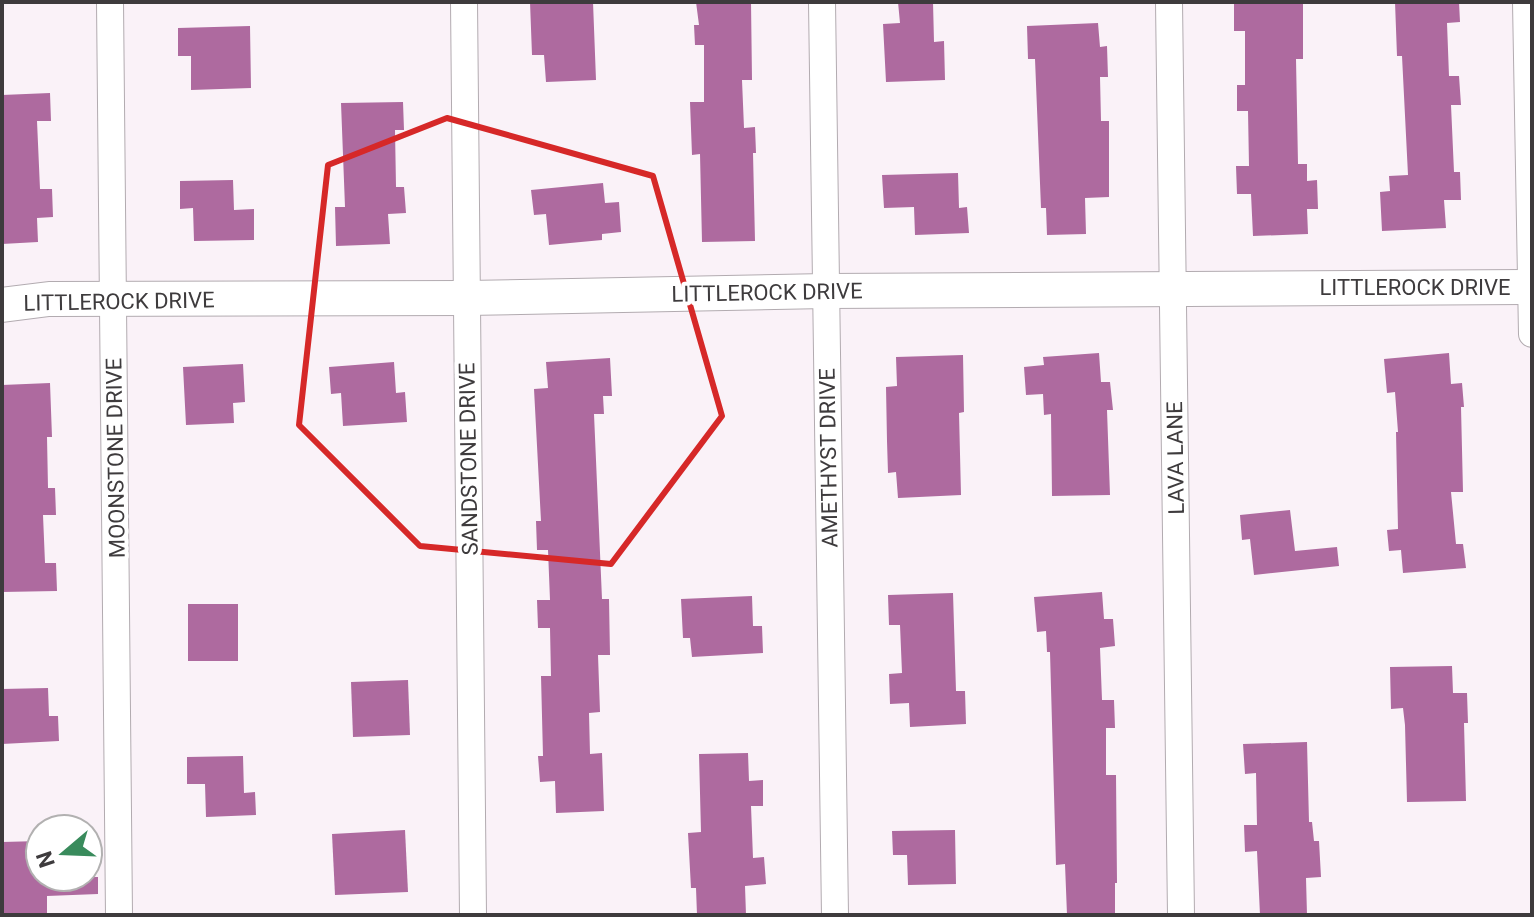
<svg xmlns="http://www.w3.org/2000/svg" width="1534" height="917" viewBox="0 0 1534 917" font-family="Roboto,sans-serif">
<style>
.building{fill:#ae6a9f}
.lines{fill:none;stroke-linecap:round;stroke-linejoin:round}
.minor-casing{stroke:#b2abb0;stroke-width:28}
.tertiary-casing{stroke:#b2abb0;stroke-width:36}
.minor{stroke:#fff;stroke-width:26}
.tertiary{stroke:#fff;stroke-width:34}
.marked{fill:none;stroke:#d62828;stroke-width:6;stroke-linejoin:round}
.labels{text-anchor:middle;stroke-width:8;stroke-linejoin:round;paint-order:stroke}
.street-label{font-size:22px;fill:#3e3b3d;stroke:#fff}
</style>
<rect width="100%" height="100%" fill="#faf2f8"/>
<g class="building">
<polygon points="530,2 593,2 596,80 546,82 544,55 532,55"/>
<polygon points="696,2 751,2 752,80 742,80 744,128 755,127 756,153 753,153 755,241 702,242 700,154 692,155 690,102 704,102 704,45 695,45 694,25 699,25"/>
<polygon points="898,2 933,2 934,42 944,41 945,80 886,82 883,24 900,23"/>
<polygon points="1395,2 1459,2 1460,22 1447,23 1449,76 1459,76 1461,105 1451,105 1454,172 1460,172 1461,200 1444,200 1446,228 1382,231 1380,192 1390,191 1389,176 1408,175 1402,56 1397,56"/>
<polygon points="1234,4 1303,4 1303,59 1296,59 1298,164 1307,164 1307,181 1317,180 1318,209 1307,209 1308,234 1253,236 1251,194 1237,194 1236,166 1249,166 1248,111 1237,111 1237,85 1245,85 1245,31 1234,31"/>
<polygon points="1098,23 1100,47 1107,46 1108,77 1100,77 1101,121 1109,121 1109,197 1085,198 1086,234 1047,235 1046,208 1041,208 1035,59 1028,59 1027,26"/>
<polygon points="250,26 251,88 191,90 191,56 178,56 178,28"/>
<polygon points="50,93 51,121 37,121 40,189 52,189 53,217 37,218 38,242 2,244 2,95"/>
<polygon points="403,102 404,130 395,130 396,187 404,187 406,213 388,214 390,244 336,246 335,207 345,207 341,103"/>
<polygon points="958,173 959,208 967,207 969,233 915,235 914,207 884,208 882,175"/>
<polygon points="233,180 234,210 254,209 254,240 194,241 193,208 180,209 180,181"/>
<polygon points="603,183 605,203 619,202 621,232 602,234 602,240 549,245 546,214 534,215 531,190"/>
<polygon points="1099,353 1101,382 1110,382 1113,410 1107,410 1110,495 1052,496 1051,414 1044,415 1043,394 1026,395 1024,367 1044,365 1043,357"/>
<polygon points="1449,353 1451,384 1462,383 1464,407 1461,407 1463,492 1451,492 1456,544 1463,544 1466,568 1403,573 1401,550 1389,551 1387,530 1398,529 1396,432 1398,432 1395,392 1387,393 1384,359"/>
<polygon points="963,355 964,412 959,413 961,495 898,498 896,472 888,473 887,441 886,387 897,386 896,357"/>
<polygon points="610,358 612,396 603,396 604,414 594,414 602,599 609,599 610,655 598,655 600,712 589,713 590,754 602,753 604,811 556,813 555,781 540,782 538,756 543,756 541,676 551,676 550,628 538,628 537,600 550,600 548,550 537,550 536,521 541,521 534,389 548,388 546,362"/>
<polygon points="394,362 396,393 405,392 407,422 343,426 341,393 331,394 329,367"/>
<polygon points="243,364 245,402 233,403 234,423 186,425 183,367"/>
<polygon points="50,383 52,437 47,437 48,488 55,488 56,515 43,515 45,563 56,563 57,591 2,592 2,385"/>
<polygon points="1290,510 1295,551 1337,547 1339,566 1254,575 1250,539 1242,540 1240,515"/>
<polygon points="1102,592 1104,619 1113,619 1115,646 1100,648 1102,700 1114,700 1115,728 1106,728 1106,775 1116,775 1117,883 1115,883 1115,915 1067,915 1065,864 1056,865 1050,652 1047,652 1046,631 1037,632 1034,597"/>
<polygon points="953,593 956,691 965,691 966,724 910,727 909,703 890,704 889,674 902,673 900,625 889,625 888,595"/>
<polygon points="752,596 753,626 762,626 763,653 692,657 690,638 683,638 681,599"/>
<rect x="188" y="604" width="50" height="57"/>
<polygon points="1452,666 1453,693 1467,693 1468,723 1464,723 1466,801 1407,802 1405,725 1403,708 1391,709 1390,667"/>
<polygon points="408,680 410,735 353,737 351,682"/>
<polygon points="48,688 49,716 58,716 59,741 2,744 2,689"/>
<polygon points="1307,742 1309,822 1312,822 1314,841 1319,841 1321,877 1306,878 1307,915 1260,915 1257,851 1245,852 1244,825 1257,825 1256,773 1245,774 1243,744"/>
<polygon points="748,753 749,781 763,780 763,806 751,806 753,858 764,857 766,884 745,886 746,915 697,915 696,888 691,888 688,833 701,832 699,754"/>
<polygon points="243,756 244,793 255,792 256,815 206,817 205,784 187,784 187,757"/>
<polygon points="405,830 408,892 335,895 332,834"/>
<polygon points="955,830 956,884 908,885 907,855 893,855 892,831"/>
<polygon points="40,841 40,877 98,877 98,894 47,896 47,915 2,915 2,842"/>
</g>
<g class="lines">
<defs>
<g id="minor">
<polyline points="110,2 119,915"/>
<polyline points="464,2 473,915"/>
<polyline points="822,2 835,915"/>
<polyline points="1169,2 1181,915"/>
<polyline points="1526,2 1532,334"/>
</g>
<polyline id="tertiary" points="2,305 49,299 467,298 826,291 1532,287"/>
</defs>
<use href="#minor" class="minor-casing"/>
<use href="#tertiary" class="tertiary-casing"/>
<use href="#minor" class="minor"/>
<use href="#tertiary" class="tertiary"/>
</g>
<path class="marked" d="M 447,118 L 653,176 L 722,416 L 611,564 L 420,546 L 299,425 L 328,165 Z"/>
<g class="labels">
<g class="street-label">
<text x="1415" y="295">LITTLEROCK DRIVE</text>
<text transform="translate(767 292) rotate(-1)" y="8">LITTLEROCK DRIVE</text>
<text transform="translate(119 301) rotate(-1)" y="8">LITTLEROCK DRIVE</text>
<text transform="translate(115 458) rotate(-91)" y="8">MOONSTONE DRIVE</text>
<text transform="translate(828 458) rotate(-91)" y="8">AMETHYST DRIVE</text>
<text transform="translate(1175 458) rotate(-91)" y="8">LAVA LANE</text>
<text transform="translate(468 459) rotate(-91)" y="8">SANDSTONE DRIVE</text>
</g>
</g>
<rect width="1534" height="917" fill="none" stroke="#3e3b3d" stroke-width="8"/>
<g transform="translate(64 853) rotate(251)"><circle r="38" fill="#ffffff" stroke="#b2b1b1" stroke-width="2"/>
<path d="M0-6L14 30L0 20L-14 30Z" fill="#398b5c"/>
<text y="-12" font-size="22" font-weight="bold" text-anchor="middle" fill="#3e3b3d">N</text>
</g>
</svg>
